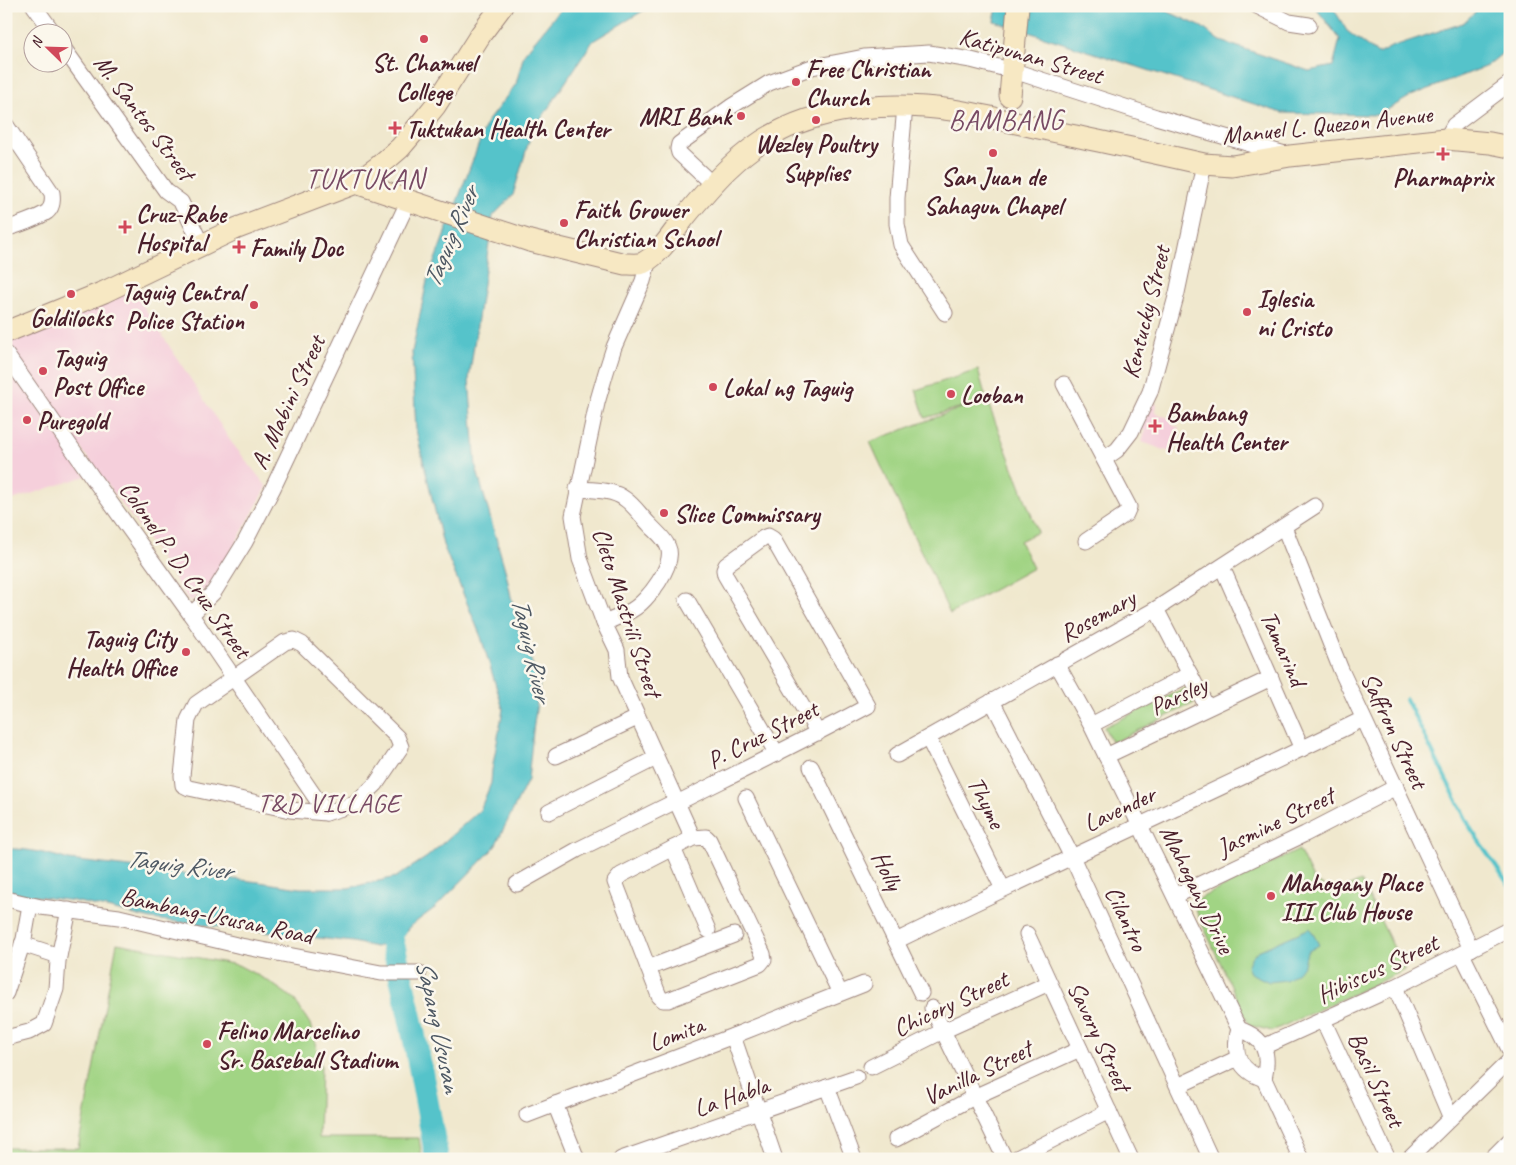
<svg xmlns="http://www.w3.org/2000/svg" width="1516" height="1165" viewBox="0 0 1516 1165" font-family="Caveat,sans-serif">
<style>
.built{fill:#f5cfdb}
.green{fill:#a1d484;stroke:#767a58}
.water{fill:#55c3ca;stroke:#50717a}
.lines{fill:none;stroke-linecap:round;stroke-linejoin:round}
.stream{stroke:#55c3ca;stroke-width:4}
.river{stroke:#55c3ca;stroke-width:24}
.minor-casing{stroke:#9d847c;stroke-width:17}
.secondary-casing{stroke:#9d847c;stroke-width:23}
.minor{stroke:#fff;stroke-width:15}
.secondary{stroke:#f7e8c3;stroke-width:21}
.poi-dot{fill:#d1495b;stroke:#fbf7ec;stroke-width:2}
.labels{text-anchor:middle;stroke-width:5;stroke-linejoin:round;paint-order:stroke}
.street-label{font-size:25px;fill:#4a1f2b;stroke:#fbf7ec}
.poi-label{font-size:25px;font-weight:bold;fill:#4a1f2b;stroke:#fbf7ec;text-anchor:start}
.water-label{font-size:26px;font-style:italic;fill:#4e5863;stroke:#fbf7ec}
.neighbourhood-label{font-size:26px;letter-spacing:1px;fill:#784a64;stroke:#fbf7ec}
.quarter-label{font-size:28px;letter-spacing:1px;fill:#784a64;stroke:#fbf7ec}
</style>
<rect width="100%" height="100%" fill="#fbf7ec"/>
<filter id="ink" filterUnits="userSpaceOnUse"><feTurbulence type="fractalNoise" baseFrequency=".02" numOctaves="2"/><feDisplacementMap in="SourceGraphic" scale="10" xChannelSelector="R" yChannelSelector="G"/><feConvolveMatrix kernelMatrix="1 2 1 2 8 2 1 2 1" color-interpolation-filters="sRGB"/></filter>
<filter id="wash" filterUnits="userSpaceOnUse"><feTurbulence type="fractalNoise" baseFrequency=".0096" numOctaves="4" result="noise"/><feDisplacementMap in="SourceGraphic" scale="20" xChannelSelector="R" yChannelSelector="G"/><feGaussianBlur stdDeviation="1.12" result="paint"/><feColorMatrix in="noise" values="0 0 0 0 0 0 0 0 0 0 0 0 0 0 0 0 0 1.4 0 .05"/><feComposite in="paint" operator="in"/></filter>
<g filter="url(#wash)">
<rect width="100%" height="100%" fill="#f0e8ce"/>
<g class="built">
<polygon points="131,287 232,443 267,487 214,582 190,602 144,534 6,347 6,340"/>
<polygon points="6,361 86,476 6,502"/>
<polygon points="1148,400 1157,404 1154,412 1174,420 1172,425 1180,428 1170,452 1142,442 1145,431 1136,427"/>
</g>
<g class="green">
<polygon points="978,370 986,398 1038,532 1020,541 1033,568 950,614 870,442 972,404 925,418 916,390"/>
<polygon points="1186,688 1194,703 1112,743 1104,727"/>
<polygon points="1299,850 1314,881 1336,892 1361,881 1405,970 1272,1031 1249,1025 1192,902"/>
<polygon points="117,943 238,965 268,981 294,999 310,1024 321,1065 319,1138 419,1138 422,1159 6,1159 6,1148 78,1148"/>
</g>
<g class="water">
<path d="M 563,6 L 651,6 L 593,41 L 531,134 L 513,195 L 493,216 L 469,379 L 476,467 L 506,573 L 518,629 L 540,682 L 533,731 L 528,780 L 494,848 L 436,907 L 409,927 L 401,940 L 376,947 L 353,942 L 151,919 L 111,909 L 74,901 L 11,893 L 6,891 L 6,849 C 27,848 50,854 69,860 L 259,882 L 300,888 L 348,888 L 396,877 L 427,857 L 480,810 L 491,783 L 492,770 L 503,709 L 481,637 L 443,545 L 416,430 L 412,352 L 427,281 L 487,122 L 516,84 L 524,54 Z"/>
<polygon points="987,6 1155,6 1202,27 1218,40 1309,71 1333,66 1340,39 1314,6 1332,6 1347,31 1378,54 1391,47 1463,23 1482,6 1510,6 1510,47 1487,66 1411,96 1378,115 1282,113 994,21 997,8"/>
<polygon points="1310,928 1319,945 1307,952 1304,964 1298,972 1286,980 1269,982 1250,973 1247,966 1252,956 1258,951"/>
</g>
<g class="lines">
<polyline class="stream" points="1406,699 1471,829 1510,887"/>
<path class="river" d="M 384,911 C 407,992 422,1075 437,1159"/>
</g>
</g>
<g filter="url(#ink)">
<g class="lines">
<defs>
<g id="minor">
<polyline points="34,6 53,32"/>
<polyline points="1257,6 1289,22 1309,25"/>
<polyline points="62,46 166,191 181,202 201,244"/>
<polyline points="905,106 897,198 897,224 901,245 945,313"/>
<path d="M 6,125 L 52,193 C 53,200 53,207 47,212 C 40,217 15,227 6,228"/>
<polyline points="1446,139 1454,125 1510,83"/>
<polyline points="712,184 679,153 678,149 679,144 732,106 769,83 812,67 844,61 864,57 929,53 971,60 1014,71 1156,117 1285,154"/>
<polyline points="649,259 643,281 614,347 606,372 597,403 573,516 580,559 604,623 617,650 620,677 693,838"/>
<polyline points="6,354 92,477 191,615 326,813"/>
<polyline points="1064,384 1129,507 1126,514 1086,541"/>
<polyline points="1104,459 1117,450 1131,432 1150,392 1177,293 1204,164"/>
<path d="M 577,489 C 592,490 613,489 625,499 C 634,505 641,516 649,524 C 655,531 665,538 668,547 C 676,564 647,602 632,610 C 624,615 614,619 604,623"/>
<polyline points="1284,527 1341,670 1471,949"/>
<polyline points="1222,567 1302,749"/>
<polyline points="687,600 777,754"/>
<polyline points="1156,609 1207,707"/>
<polyline points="191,615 214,592 245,542 273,488 409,200"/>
<polygon points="294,640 302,644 397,737 401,747 376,784 355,804 326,813 290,810 189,788 183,785 182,776 188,720 196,704 285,642"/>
<polyline points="1057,664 1091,725 1239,1029"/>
<polyline points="992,701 1072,857 1211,1159"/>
<polyline points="1091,725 1190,674"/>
<polyline points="928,738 1003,889"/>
<polyline points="897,755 1156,609 1315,506"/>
<polyline points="556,756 637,718"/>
<polyline points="1106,756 1271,678"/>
<polyline points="811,767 921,993"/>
<polyline points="746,798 840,993"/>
<path d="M 677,803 C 741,771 805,740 868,706 L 773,539 L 768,536 L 763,538 L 726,565 L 724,570 L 725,575 L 818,733"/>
<polyline points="549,812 656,758"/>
<polygon points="706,837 709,840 763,954 764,959 760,964 668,1000 663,1000 659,996 615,882 621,875 693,838"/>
<polyline points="673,848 708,930"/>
<polyline points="517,884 577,850 676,801"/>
<polyline points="1175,896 1305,834 1396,787"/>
<polyline points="6,899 41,907 119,917 241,946 381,973 419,973"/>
<polyline points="1027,934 1131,1159"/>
<path d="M 896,941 C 1051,865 1208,795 1363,719"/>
<polyline points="22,944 59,956"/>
<polyline points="1462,954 1510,1051"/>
<polyline points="648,968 734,935"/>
<polyline points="1395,987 1450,1116"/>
<polyline points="6,993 24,939 30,905"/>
<polyline points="932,1008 1005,1159"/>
<polyline points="1323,1020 1388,1159"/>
<path d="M 1239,1029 C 1265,1038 1270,1053 1264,1079 C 1239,1071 1232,1053 1239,1029 Z"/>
<polyline points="733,1036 775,1159"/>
<polyline points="6,1038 29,1032 44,1024 56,989 58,961 69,910"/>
<polyline points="1263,1047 1395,987 1510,929"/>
<polyline points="871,1067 943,1031 1049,983"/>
<polyline points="1264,1079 1301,1159"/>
<polyline points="1178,1086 1238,1058"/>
<polyline points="827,1087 854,1159"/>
<polyline points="555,1104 577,1159"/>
<polyline points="527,1115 733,1036 864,984"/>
<polyline points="896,1139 974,1097 1080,1049"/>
<polyline points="621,1159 856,1077"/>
<polyline points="1015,1159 1109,1111"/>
<polyline points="1409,1159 1510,1060"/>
<polyline points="1491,1159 1510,1140"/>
</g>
<g id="secondary">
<polyline points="1010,96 1018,6"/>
<path d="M 356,183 L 530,241 L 625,264 C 630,264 638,265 643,263 C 660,254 673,233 684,218 C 711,185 739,152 778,132 C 830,105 895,102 952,110 C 985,115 1019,124 1052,131 C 1102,142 1153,152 1204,164 L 1232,166 L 1290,156 L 1446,139 L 1490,143 L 1510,147"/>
<polyline points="6,332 104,292 235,229 356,183 378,167 400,148 417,128 435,106 481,34 502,6"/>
</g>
</defs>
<use href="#minor" class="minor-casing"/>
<use href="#secondary" class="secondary-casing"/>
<use href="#minor" class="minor"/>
<use href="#secondary" class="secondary"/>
</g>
</g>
<g class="poi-dot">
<circle cx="424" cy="39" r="5"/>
<circle cx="796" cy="82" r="5"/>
<circle cx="741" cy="116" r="5"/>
<circle cx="816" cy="120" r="5"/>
<path d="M392.5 120.5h5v5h5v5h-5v5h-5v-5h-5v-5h5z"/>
<circle cx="993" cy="153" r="5"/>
<path d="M1440.5 146.5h5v5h5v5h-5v5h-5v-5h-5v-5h5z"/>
<circle cx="564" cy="223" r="5"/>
<path d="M122.5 219.5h5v5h5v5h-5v5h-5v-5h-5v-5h5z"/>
<path d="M236.5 239.5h5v5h5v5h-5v5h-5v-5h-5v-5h5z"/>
<circle cx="71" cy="294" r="5"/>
<circle cx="254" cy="305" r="5"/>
<circle cx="1247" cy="312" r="5"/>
<circle cx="43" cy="371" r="5"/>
<circle cx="713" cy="387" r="5"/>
<circle cx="951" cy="394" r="5"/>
<circle cx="27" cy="420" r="5"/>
<path d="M1152.5 418.5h5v5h5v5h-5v5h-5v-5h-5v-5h5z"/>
<circle cx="664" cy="513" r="5"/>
<circle cx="186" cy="652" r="5"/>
<circle cx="1271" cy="896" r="5"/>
<circle cx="207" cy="1044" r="5"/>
</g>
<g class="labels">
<g class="street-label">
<text transform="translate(1031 55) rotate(16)" y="9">Katipunan Street</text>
<text transform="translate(145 117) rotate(53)" y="9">M. Santos Street</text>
<text transform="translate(1327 124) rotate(-6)" y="9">Manuel L. Quezon Avenue</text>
<text transform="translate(1145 312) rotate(-76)" y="9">Kentucky Street</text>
<text transform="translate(287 402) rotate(-65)" y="9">A. Mabini Street</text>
<text transform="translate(186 569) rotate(55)" y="9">Colonel P. D. Cruz Street</text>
<text transform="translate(628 612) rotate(72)" y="9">Cleto Mastrili Street</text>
<text transform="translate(1097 615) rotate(-29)" y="9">Rosemary</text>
<text transform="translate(1284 648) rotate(66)" y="9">Tamarind</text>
<text transform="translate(1178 695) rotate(-25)" y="9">Parsley</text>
<text transform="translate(1395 730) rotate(65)" y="9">Saffron Street</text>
<text transform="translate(762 734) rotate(-27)" y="9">P. Cruz Street</text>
<text transform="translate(987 802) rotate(63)" y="9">Thyme</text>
<text transform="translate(1119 808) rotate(-25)" y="9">Lavender</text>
<text transform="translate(1275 821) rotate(-26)" y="9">Jasmine Street</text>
<text transform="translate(888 870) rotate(64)" y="9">Holly</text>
<text transform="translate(1198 889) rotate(64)" y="9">Mahogany Drive</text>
<text transform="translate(217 915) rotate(12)" y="9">Bambang-Ususan Road</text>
<text transform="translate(1127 918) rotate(65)" y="9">Cilantro</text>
<text transform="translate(1377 968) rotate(-25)" y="9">Hibiscus Street</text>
<text transform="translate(950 1003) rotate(-25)" y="9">Chicory Street</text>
<text transform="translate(676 1033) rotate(-21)" y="9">Lomita</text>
<text transform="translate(1100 1036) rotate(65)" y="9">Savory Street</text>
<text transform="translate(977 1072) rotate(-26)" y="9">Vanilla Street</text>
<text transform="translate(1377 1079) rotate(65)" y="9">Basil Street</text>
<text transform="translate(731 1096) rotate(-19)" y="9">La Habla</text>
</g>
<g class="poi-label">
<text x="424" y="71" text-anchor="middle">St. Chamuel<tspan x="424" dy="29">College</tspan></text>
<text x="806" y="77">Free Christian<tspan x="806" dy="29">Church</tspan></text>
<text x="731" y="125" text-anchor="end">MRI Bank</text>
<text x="406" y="137">Tuktukan Health Center</text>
<text x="816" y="152" text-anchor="middle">Wezley Poultry<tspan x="816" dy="29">Supplies</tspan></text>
<text x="993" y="185" text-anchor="middle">San Juan de<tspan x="993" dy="29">Sahagun Chapel</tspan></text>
<text x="1443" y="186" text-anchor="middle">Pharmaprix</text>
<text x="574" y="218">Faith Grower<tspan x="574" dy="29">Christian School</tspan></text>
<text x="136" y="222">Cruz-Rabe<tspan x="136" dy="29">Hospital</tspan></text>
<text x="250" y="256">Family Doc</text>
<text x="244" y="300" text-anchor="end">Taguig Central<tspan x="244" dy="29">Police Station</tspan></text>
<text x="1257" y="307">Iglesia<tspan x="1257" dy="29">ni Cristo</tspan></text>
<text x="71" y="326" text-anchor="middle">Goldilocks</text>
<text x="53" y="366">Taguig<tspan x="53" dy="29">Post Office</tspan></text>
<text x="723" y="396">Lokal ng Taguig</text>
<text x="961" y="403">Looban</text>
<text x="1166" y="421">Bambang<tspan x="1166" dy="29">Health Center</tspan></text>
<text x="37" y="429">Puregold</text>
<text x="674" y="522">Slice Commissary</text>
<text x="176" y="647" text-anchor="end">Taguig City<tspan x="176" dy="29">Health Office</tspan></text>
<text x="1281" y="891">Mahogany Place<tspan x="1281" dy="29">III Club House</tspan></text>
<text x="217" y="1039">Felino Marcelino<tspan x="217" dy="29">Sr. Baseball Stadium</tspan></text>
</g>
<g class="water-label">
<text transform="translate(450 237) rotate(-67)" y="9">Taguig River</text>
<text transform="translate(532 649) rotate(77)" y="9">Taguig River</text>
<text transform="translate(179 864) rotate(7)" y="9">Taguig River</text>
<text transform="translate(439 1026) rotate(78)" y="9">Sapang Ususan</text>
</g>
<g class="neighbourhood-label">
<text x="329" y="812">T&amp;D VILLAGE</text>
</g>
<g class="quarter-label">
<text x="1006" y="129">BAMBANG</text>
<text x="365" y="188">TUKTUKAN</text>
</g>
</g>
<rect width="1516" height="1165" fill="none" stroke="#fbf7ec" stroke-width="25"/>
<g transform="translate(48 48) rotate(293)"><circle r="24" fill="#fbf7ec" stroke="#b4a19f"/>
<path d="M0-4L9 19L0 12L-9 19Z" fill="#d1495b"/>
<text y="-8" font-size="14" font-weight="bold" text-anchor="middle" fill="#4a1f2b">N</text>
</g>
</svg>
